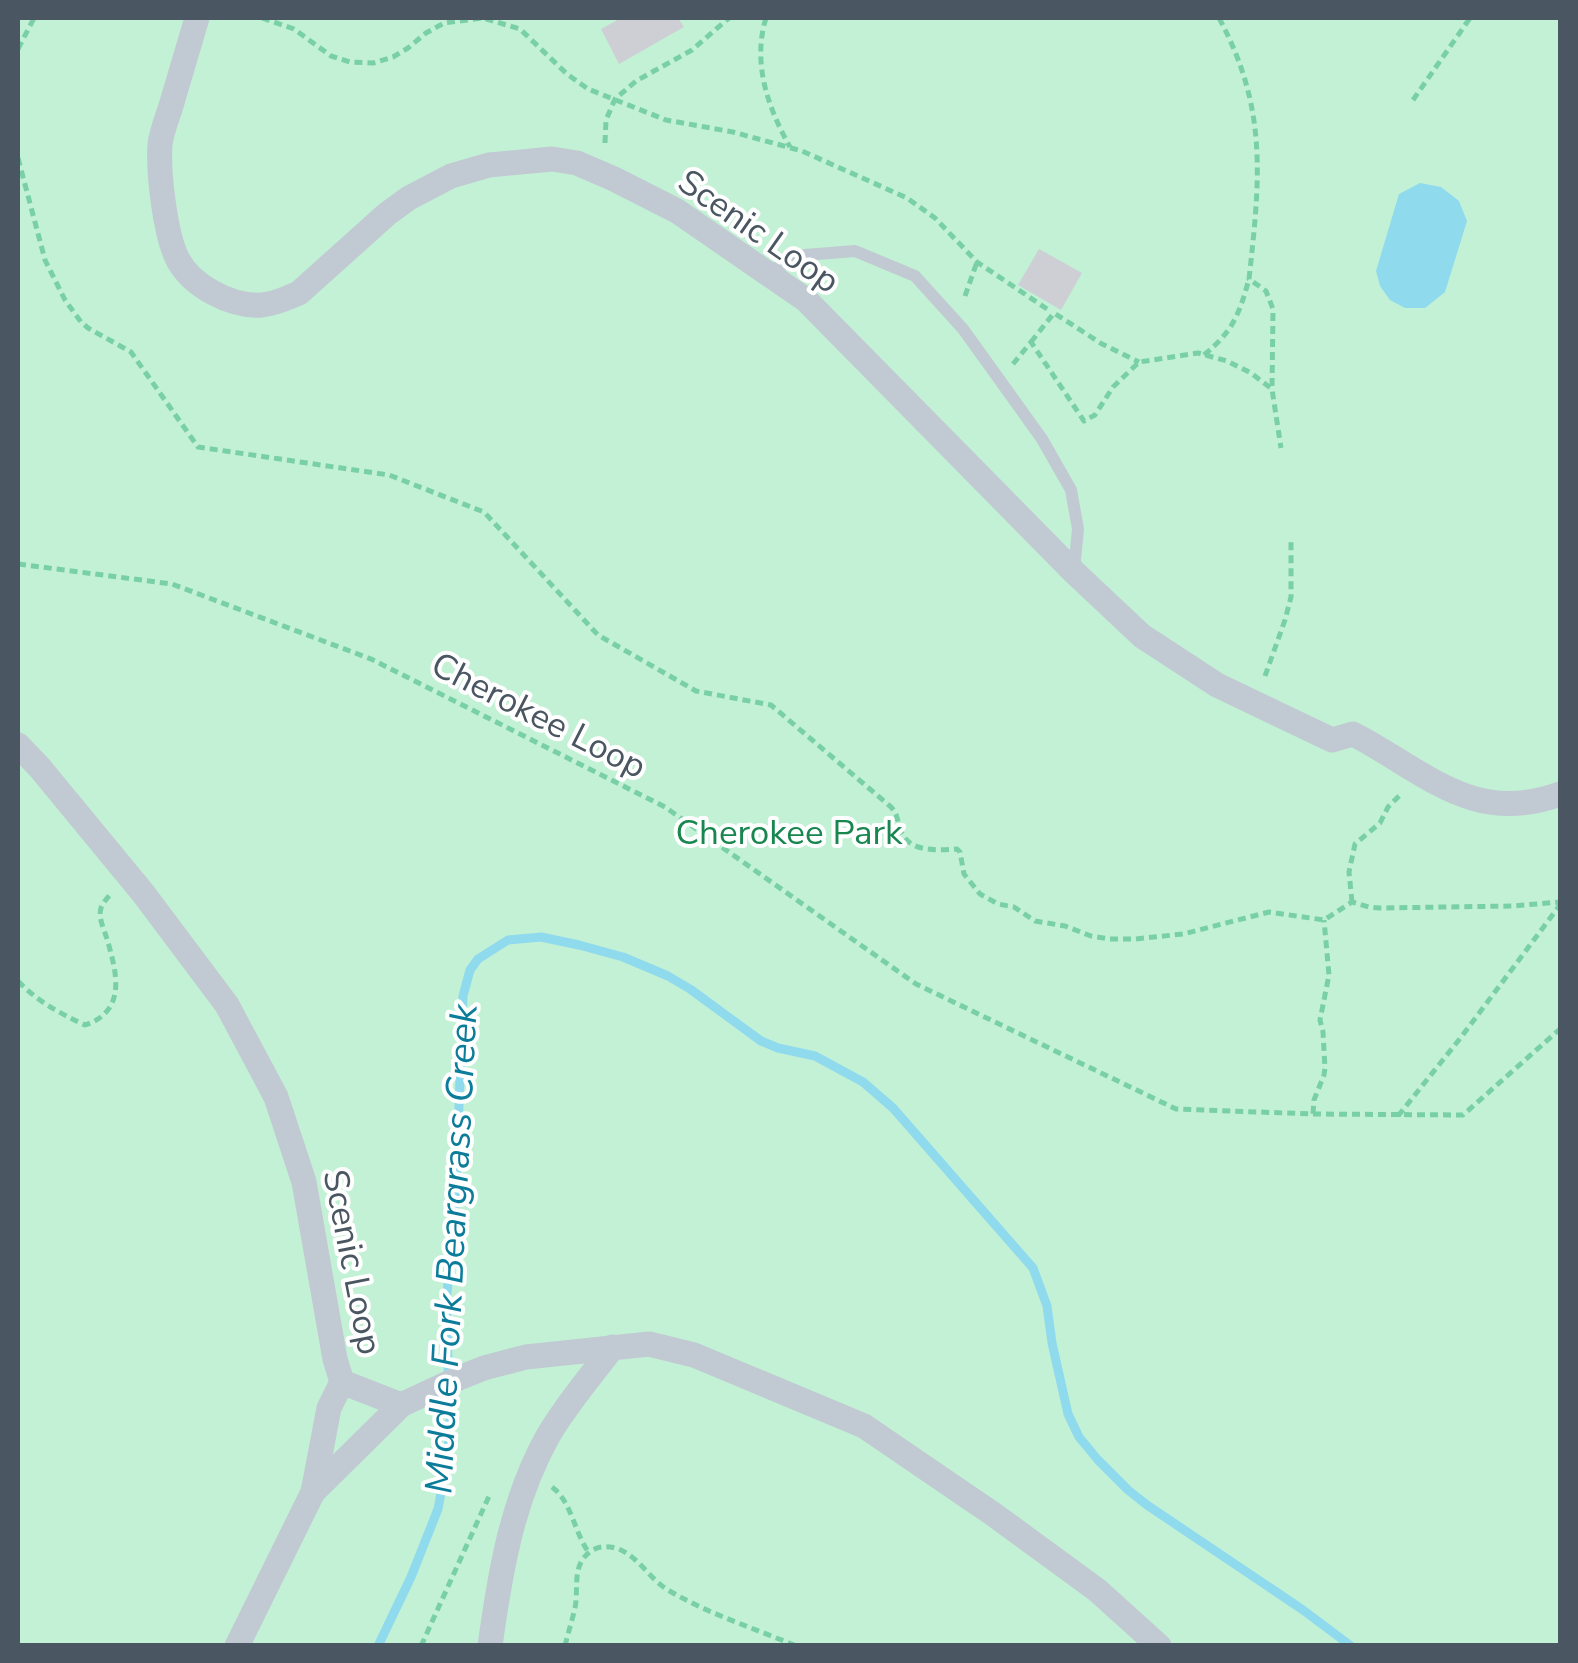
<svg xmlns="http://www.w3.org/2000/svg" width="1578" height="1663" viewBox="0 0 1578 1663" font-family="'Nunito Sans',sans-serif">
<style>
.green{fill:#c3f1d5}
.water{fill:#90daee}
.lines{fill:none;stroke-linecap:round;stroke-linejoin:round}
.stream{stroke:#90daee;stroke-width:9}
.building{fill:#cdcfd5}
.path{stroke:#7ad0a6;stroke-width:5;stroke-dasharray:8 5;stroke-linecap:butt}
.service{stroke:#c1cad2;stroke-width:12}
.minor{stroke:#c1cad2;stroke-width:25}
.labels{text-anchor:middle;stroke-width:8;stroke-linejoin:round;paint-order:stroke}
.street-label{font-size:35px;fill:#4a5661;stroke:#fff}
.park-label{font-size:35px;fill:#17864f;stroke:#fff}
.water-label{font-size:38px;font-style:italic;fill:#0c7c9b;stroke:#fff}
</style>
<rect width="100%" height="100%" fill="#f5f3f3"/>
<rect class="green" x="18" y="18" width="1542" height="1627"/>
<polygon class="water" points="1420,183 1441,187 1459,201 1467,221 1445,292 1425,308 1405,308 1390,300 1380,286 1376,271 1399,194"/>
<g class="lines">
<polyline class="stream" points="378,1646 411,1577 438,1509 448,1456 450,1418 446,1303 455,1214 463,996 470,970 478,959 508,940 541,937 579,945 623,957 668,976 690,989 761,1041 778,1048 815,1056 863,1082 893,1108 1033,1268 1047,1306 1052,1343 1068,1414 1079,1437 1098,1460 1128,1490 1147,1505 1303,1610 1351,1646"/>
</g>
<g class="building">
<polygon points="621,18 678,18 684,27 619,64 601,29"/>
<polygon points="1039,249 1082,273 1061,310 1018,285"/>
</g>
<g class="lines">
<g class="path">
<polyline points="262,18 294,29 331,56 350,62 373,63 393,57 408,48 426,33 444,23 483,18 520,29 567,74 588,89 666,120 733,132 802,151 907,198 935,218 977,262 1050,311"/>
<path d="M 766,18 C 752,63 768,108 790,147"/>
<path d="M 1219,18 C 1268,109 1260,179 1249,279 L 1266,291 L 1273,309 L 1272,389"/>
<polyline points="18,49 34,18"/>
<polyline points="1413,100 1470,18"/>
<polyline points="605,143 606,120 615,99 636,81 692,50 729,18"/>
<path d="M 18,158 L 45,260 L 65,300 L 81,322 L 88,328 L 131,352 L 198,447 L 389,475 L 484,512 L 598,635 L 696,691 L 771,705 L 891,807 C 898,815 897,819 900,829 C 908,853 936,850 957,849 L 960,852 L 964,874 L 980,894 L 998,904 L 1014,907 L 1035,921 L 1065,926 L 1091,936 L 1110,939 L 1135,939 L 1183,934 L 1269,912 L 1324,920 L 1352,902 L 1369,907 L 1380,908 L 1512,906 L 1560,902"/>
<polyline points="965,296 977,262"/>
<polyline points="1031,342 1054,313 1102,344 1139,362"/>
<path d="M 1204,355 C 1233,331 1239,315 1249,279"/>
<polyline points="1013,364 1031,342 1084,421 1095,415 1113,387 1139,362 1198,353 1227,361 1251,373 1272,389 1281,448"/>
<polyline points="18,564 172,584 371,659 665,807 916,984 1176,1109 1313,1114 1314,1100 1324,1075 1325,1068 1323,1032 1320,1020 1329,975 1324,920"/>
<polyline points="1265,676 1285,620 1291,597 1291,540"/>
<polyline points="1352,902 1349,872 1355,844 1380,823 1388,807 1400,795"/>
<path d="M 18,981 C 37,1001 59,1013 85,1025 C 127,1011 117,973 107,939 C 104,929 98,918 101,908 C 103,903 106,899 110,895"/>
<polyline points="1313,1114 1463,1115 1560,1029"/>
<polyline points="1398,1116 1462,1036 1560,905"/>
<path d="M 552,1487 C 572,1502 574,1532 589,1553"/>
<polyline points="421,1646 490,1494"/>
<path d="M 565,1646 C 568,1633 572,1621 575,1608 C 579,1588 571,1565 591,1551 C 600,1545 612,1546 621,1550 C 640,1559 650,1579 668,1590 C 708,1614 754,1628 796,1646"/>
</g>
<polyline class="service" points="767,272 805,255 855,251 915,276 963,329 1042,439 1071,490 1078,529 1074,570"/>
<g class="minor">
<path d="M 197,18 C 189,45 181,72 173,99 C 169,114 162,129 160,144 C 158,172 165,233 177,258 C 191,286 231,307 262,305 C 275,304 287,298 299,293 L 387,214 L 409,198 L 451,176 L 489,165 L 552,159 L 577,163 L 614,179 L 677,211 L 806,300 L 1074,572 L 1142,636 L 1217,685 L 1332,740 L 1353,734 C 1425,771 1472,826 1560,794"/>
<polyline points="18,745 40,768 143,893 227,1005 276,1097 304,1182 335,1359 342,1382 401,1405"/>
<polyline points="313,1492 401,1405 459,1378 484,1368 526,1357 649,1344 694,1355 864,1426 993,1514 1097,1590 1159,1646"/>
<polyline points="237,1646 313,1492 329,1408 342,1382"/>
<path d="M 490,1646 C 500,1573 512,1500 548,1436 C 566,1405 591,1376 613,1347"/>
</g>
</g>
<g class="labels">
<g class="street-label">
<text transform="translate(759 231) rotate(35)" y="12">Scenic Loop</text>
<text transform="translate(539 715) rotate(27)" y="12">Cherokee Loop</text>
<text transform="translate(353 1262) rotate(79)" y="12">Scenic Loop</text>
</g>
<g class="park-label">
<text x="789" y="844">Cherokee Park</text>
</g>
<g class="water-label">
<text transform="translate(451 1249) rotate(-87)" y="13">Middle Fork Beargrass Creek</text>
</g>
</g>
<rect width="1578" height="1663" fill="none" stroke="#4a5661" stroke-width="40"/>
</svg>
